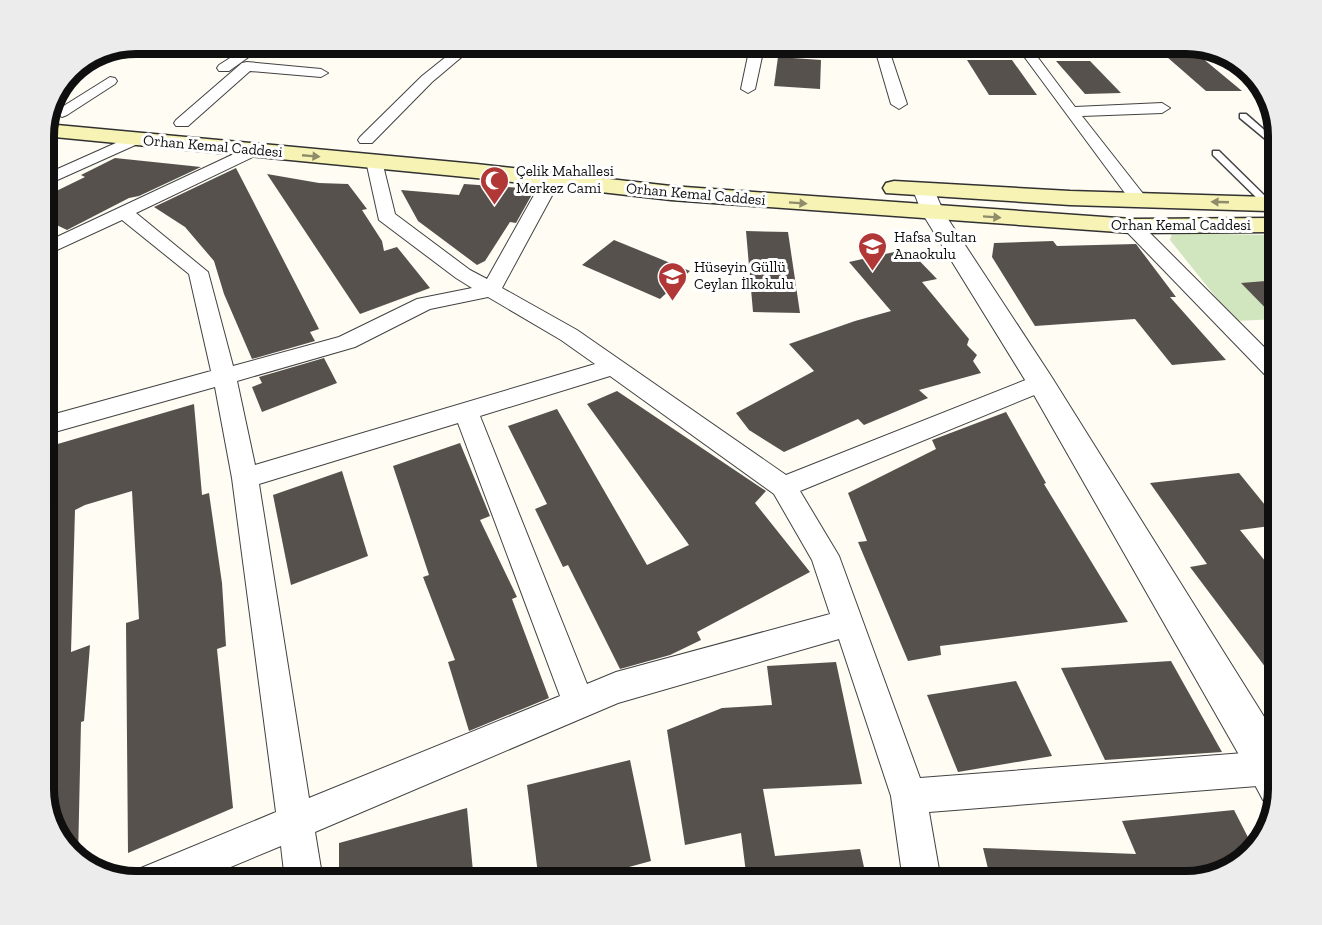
<svg xmlns="http://www.w3.org/2000/svg" width="1322" height="925" viewBox="0 0 1322 925" font-family="'Zilla Slab',serif">
<style>
.green{fill:#d1e5bf}
.building{fill:#57514d}
.lines{fill:none;stroke-linecap:round;stroke-linejoin:round}
.service-casing{stroke:#424242;stroke-width:3}
.minor-casing{stroke:#424242;stroke-width:2}
.tertiary-casing{stroke:#424242;stroke-width:2}
.secondary-casing{stroke:#313131;stroke-width:3}
.service{fill:#fff;fill-rule:evenodd}
.minor{fill:#fff;fill-rule:evenodd}
.tertiary{fill:#fff;fill-rule:evenodd}
.secondary{fill:#f6f3b5;fill-rule:evenodd}
.oneway{fill:#8e8c6a}
.labels{text-anchor:middle;stroke-width:6;stroke-linejoin:round;paint-order:stroke}
.far-street-label{font-size:15px;fill:#0f0f0f;stroke:#fff}
.far-poi-label{font-size:15px;fill:#0f0f0f;stroke:#fff;text-anchor:start}
.rim{fill:none;stroke:#0f0f0f;stroke-width:8}
</style>
<rect width="100%" height="100%" fill="#fefcf3"/>
<polygon class="green" points="1172,233 1271,235 1278,237 1278,319 1235,321 1170,240"/>
<g class="building">
<polygon points="778,57 821,60 820,89 774,86"/>
<polygon points="1167,57 1201,57 1242,91 1206,91"/>
<polygon points="967,60 1012,60 1037,95 989,95"/>
<polygon points="1056,61 1090,61 1121,93 1085,94"/>
<polygon points="115,158 201,167 139,196 129,198 67,230 44,219 44,197 85,177 81,175"/>
<polygon points="236,168 319,329 310,332 315,341 252,359 224,294 214,261 185,227 154,207"/>
<polygon points="267,174 319,183 348,184 367,209 362,210 382,241 384,251 397,247 430,288 360,314"/>
<polygon points="464,184 535,189 516,223 510,222 485,261 477,265 418,221 401,190 459,195"/>
<polygon points="746,231 788,232 800,313 753,312"/>
<polygon points="614,240 690,271 660,299 582,265"/>
<polygon points="1053,241 1057,246 1136,244 1176,297 1170,297 1226,360 1172,365 1135,319 1035,326 992,257 994,243"/>
<polygon points="908,249 937,279 922,282 969,339 967,345 977,355 973,361 981,373 919,390 928,398 864,425 858,419 784,452 749,430 736,413 814,371 789,344 855,321 891,311 849,262"/>
<polygon points="1278,280 1278,321 1241,283"/>
<polygon points="324,358 337,383 262,412 252,387 262,383 259,377"/>
<polygon points="617,391 766,491 755,503 810,572 697,632 701,640 670,655 620,669 568,565 563,567 535,509 547,504 508,426 557,409 647,565 689,545 587,404"/>
<polygon points="194,404 202,495 209,493 222,583 226,646 217,649 233,808 128,853 126,623 139,619 132,491 85,505 75,510 71,652 90,645 84,721 81,722 78,859 56,835 44,795 44,448"/>
<polygon points="1006,412 1046,483 1044,484 1128,622 940,646 941,655 908,661 858,542 867,541 848,493 936,449 932,440"/>
<polygon points="460,443 490,516 480,520 517,597 512,599 549,698 469,731 448,662 455,660 423,577 429,575 393,466"/>
<polygon points="342,471 368,556 291,585 273,495"/>
<polygon points="1239,473 1278,521 1278,525 1240,530 1278,577 1278,684 1190,567 1207,564 1150,483"/>
<polygon points="1171,661 1222,752 1105,760 1061,668"/>
<polygon points="836,662 862,784 763,789 775,856 860,849 867,881 747,881 741,833 685,845 667,730 722,708 772,705 767,666"/>
<polygon points="1016,681 1052,756 958,772 927,695"/>
<polygon points="630,760 651,861 574,882 539,882 527,785"/>
<polygon points="467,808 474,882 339,882 339,843"/>
<polygon points="1234,810 1254,849 1232,869 1187,881 991,881 983,848 1136,854 1122,821"/>
</g>
<g class="lines">
<defs>
<g id="service">
<polygon points="1240,114 1246,114 1278,142 1278,147 1275,147 1240,118"/>
<polygon points="1213,151 1219,151 1271,202 1271,206 1265,206 1213,155"/>
</g>
<g id="minor">
<polygon points="252,44 267,44 229,71 219,71 217,68 219,65"/>
<polygon points="462,44 477,44 432,82 372,143 360,143 358,140 360,137 422,76"/>
<polygon points="690,44 760,44 839,48 1017,47 1016,44 1028,44 1031,47 1186,44 1194,46 1036,55 1075,107 1162,103 1170,108 1162,113 1082,116 1148,200 1145,204 1133,204 1023,55 891,56 907,104 899,109 891,104 877,56 763,52 755,89 748,93 741,89 749,51 696,48 691,47"/>
<polygon points="247,62 321,69 328,73 321,77 250,71 188,126 176,126 174,123 176,120 242,63"/>
<polygon points="110,77 115,78 117,81 115,84 67,115 62,117 54,112"/>
<polygon points="136,134 142,136 144,139 142,142 44,186 44,175"/>
<path d="M 253,145 L 259,146 L 261,150 L 259,154 L 136,213 L 208,272 L 233,366 L 339,337 L 417,299 L 472,288 L 456,278 L 379,220 L 366,161 L 368,157 L 380,157 L 382,161 L 395,214 L 470,270 L 487,279 L 543,179 L 546,175 L 558,175 L 561,179 L 502,288 L 577,330 L 786,475 L 1033,377 L 1041,375 L 1049,377 L 1053,383 L 1049,389 L 800,491 L 839,556 L 920,778 L 1270,751 L 1278,748 L 1278,782 L 1270,785 L 929,812 L 941,881 L 903,881 L 891,796 L 839,639 L 618,703 L 315,832 L 323,881 L 285,881 L 281,846 L 197,881 L 135,881 L 141,868 L 276,812 L 232,478 L 215,387 L 44,435 L 44,417 L 211,371 L 189,274 L 122,220 L 44,256 L 44,243 ZM 488,297 L 561,340 L 595,364 L 255,465 L 237,381 L 355,347 L 430,309 ZM 610,376 L 774,494 L 812,560 L 830,614 L 616,672 L 587,684 L 480,416 ZM 458,423 L 560,696 L 309,798 L 259,484 Z"/>
<polygon points="1132,220 1139,222 1278,361 1278,382 1270,380 1125,230 1123,226 1125,222"/>
</g>
<polygon id="tertiary" points="924,183 932,185 944,213 1051,376 1268,723 1278,743 1278,790 1274,805 1263,800 1238,753 1030,388 922,213 913,190 916,185"/>
<g id="secondary">
<polygon points="46,124 476,164 671,186 1132,219 1278,218 1278,232 1132,233 671,200 476,178 44,136"/>
<polygon points="894,181 1070,191 1268,197 1276,199 1278,206 1276,209 1268,211 1070,205 886,193 883,188 886,183"/>
</g>
</defs>
<use href="#service" class="service-casing"/>
<use href="#minor" class="minor-casing"/>
<use href="#tertiary" class="tertiary-casing"/>
<use href="#secondary" class="secondary-casing"/>
<use href="#service" class="service"/>
<use href="#minor" class="minor"/>
<use href="#tertiary" class="tertiary"/>
<use href="#secondary" class="secondary"/>
</g>
<defs><path id="oneway-solid" d="M-6-.8H1V-3.2L6.5 0L1 3.2V.8H-6Z" transform="scale(1.5)"/></defs>
<g class="oneway">
<use href="#oneway-solid" transform="translate(311 156) rotate(5)"/>
<use href="#oneway-solid" transform="translate(1220 202) rotate(-178)"/>
<use href="#oneway-solid" transform="translate(798 203) rotate(4)"/>
<use href="#oneway-solid" transform="translate(992 217) rotate(4)"/>
</g>
<defs>
<symbol id="mosque-pin" viewBox="-11 -11 22 30"><path d="M0 17L-7.5 6A9.5 9.5 0 1 1 7.5 6Z" fill="#b13836" stroke="#fff"/><path d="M3.5-4.9A6 6 0 1 0 3.5 4.9A5 5 0 1 1 3.5-4.9Z" fill="#fff"/></symbol>
<symbol id="school-pin" viewBox="-11 -11 22 30"><path d="M0 17L-7.5 6A9.5 9.5 0 1 1 7.5 6Z" fill="#b13836" stroke="#fff"/><path d="M0-5L7-2L0 1L-7-2ZM-4 1L0 2.5L4 1V4Q0 6-4 4Z" fill="#fff"/></symbol>
</defs>
<g fill-rule="evenodd">
<use href="#mosque-pin" x="478" y="164" width="33" height="45"/>
<use href="#school-pin" x="856" y="230" width="33" height="45"/>
<use href="#school-pin" x="656" y="260" width="33" height="45"/>
</g>
<g class="labels">
<g class="far-street-label">
<text transform="translate(213 146) rotate(5)" y="5">Orhan Kemal Caddesi</text>
<text transform="translate(696 194) rotate(5)" y="5">Orhan Kemal Caddesi</text>
<text x="1181" y="230">Orhan Kemal Caddesi</text>
</g>
<g class="far-poi-label">
<text x="516" y="176">Çelik Mahallesi<tspan x="516" dy="17">Merkez Cami</tspan></text>
<text x="894" y="242">Hafsa Sultan<tspan x="894" dy="17">Anaokulu</tspan></text>
<text x="694" y="272">Hüseyin Güllü<tspan x="694" dy="17">Ceylan İlkokulu</tspan></text>
</g>
</g>
<path d="M0 0H1322V925H0ZM136 54H1186A82 82 0 0 1 1268 136V789A82 82 0 0 1 1186 871H136A82 82 0 0 1 54 789V136A82 82 0 0 1 136 54Z" fill="#ececec" fill-rule="evenodd"/>
<path class="rim" d="M136 54H1186A82 82 0 0 1 1268 136V789A82 82 0 0 1 1186 871H136A82 82 0 0 1 54 789V136A82 82 0 0 1 136 54Z"/>
</svg>
